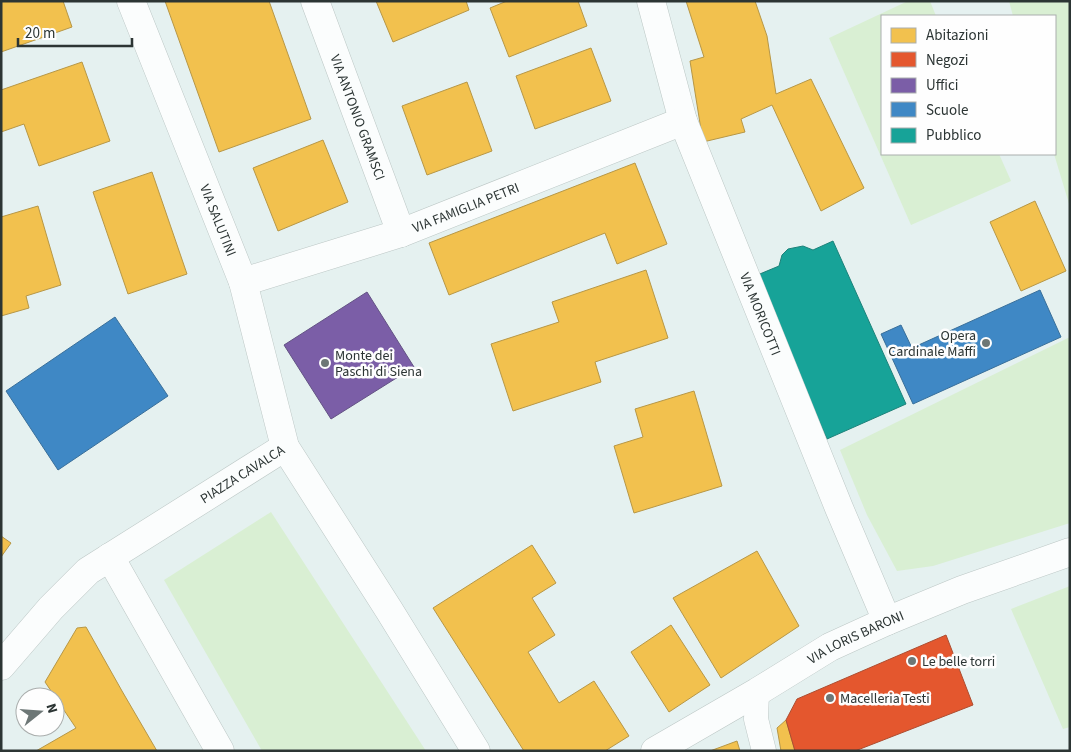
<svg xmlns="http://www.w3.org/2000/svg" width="1071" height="752" viewBox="0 0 1071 752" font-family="'Source Sans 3',sans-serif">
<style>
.green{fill:#d9efd3}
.homes{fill:#f2c14e;stroke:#b79746}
.shops{fill:#e4572e;stroke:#ad4d30}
.offices{fill:#7b5ea7;stroke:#635284}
.schools{fill:#3f88c5;stroke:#396f9a}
.public{fill:#17a398;stroke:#1d827a}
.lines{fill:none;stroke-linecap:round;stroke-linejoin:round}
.pedestrian-casing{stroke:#bcc7c5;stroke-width:25}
.minor-casing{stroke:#bcc7c5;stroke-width:29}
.tertiary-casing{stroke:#bcc7c5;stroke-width:29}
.pedestrian{stroke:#fbfdfd;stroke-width:24}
.minor{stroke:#fbfdfd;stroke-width:28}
.tertiary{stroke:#fbfdfd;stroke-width:28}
.poi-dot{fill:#6d7776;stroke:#fefefe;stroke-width:2}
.labels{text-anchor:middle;stroke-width:5;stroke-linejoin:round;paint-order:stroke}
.street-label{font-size:14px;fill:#2c3534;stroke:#fefefe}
.poi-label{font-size:14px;fill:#2c3534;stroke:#fefefe;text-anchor:start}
</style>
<rect width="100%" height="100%" fill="#e5f1f0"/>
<g class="green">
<polygon points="908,1 930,1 936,16 882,16 882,154 999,154 1011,181 911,225 829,38"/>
<polygon points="1009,1 1070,1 1070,207 1054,154 1055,16 1013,16"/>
<polygon points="1070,337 1070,523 933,566 897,571 867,515 840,450"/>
<polygon points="271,512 426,751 262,751 164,580"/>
<polygon points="1070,586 1070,727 1063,729 1011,609"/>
</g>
<g class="homes">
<polygon points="1,1 63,1 72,27 1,52"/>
<polygon points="165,1 269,1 311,119 219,152"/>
<polygon points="376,1 466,1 469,10 393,42"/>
<polygon points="507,1 578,1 587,26 509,57 490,8"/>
<polygon points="686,1 755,1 767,36 776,94 811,79 864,188 821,211 772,105 741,119 745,132 703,142 690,61 704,57"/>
<polygon points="591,48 611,101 535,129 516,76"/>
<polygon points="82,62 110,141 39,166 24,124 1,132 1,90"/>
<polygon points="467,82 492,151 427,175 402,106"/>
<polygon points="323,140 348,202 278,231 253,168"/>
<polygon points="635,163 667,244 617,264 605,233 449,295 429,243"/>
<polygon points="152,172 187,274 128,294 93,192"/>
<polygon points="1035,201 1066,271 1021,291 990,222"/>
<polygon points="38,206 61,285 26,296 29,308 1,316 1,217"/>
<polygon points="646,270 668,338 595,362 601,382 513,411 491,344 559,322 552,302"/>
<polygon points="694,391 722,486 634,513 614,446 643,437 635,409"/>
<polygon points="1,536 11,543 1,557"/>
<polygon points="532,545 556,583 532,598 555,635 528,652 559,703 594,681 629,736 605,751 524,751 433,608"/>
<polygon points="757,551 799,626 721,678 673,598"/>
<polygon points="671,625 710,685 669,712 631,652"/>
<polygon points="86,627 122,691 157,751 36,751 76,728 45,682 77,628"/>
<polygon points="786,720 795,751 781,751 777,728"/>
<polygon points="737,741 740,751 710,751"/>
</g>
<polygon class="shops" points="946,635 973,705 855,751 795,751 786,720 797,699"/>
<polygon class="offices" points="367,292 414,367 331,419 284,345"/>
<g class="schools">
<polygon points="1040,290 1061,337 913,404 881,334 901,325 912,348"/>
<polygon points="115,317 168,396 58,470 6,391"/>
</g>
<polygon class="public" points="833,241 906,404 827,439 755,276 779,266 782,255 788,249 803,246 813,250"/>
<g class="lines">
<defs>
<polyline id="pedestrian" points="757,692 756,719 764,751"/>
<g id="minor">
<path id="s1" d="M 131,1 L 243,282 L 285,447 L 389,610 L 476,751"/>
<path id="s2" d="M 315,1 L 401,233"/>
<path id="s3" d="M 651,1 L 683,121 L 839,508 L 887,621"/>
<path id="s4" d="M 243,282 L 401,233 L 683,121"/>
<polyline points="110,557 220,751"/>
<path id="s5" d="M 1,666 L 51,608 L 88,571 L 285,447"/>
</g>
<g id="tertiary">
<path id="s6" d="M 655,751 L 757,692 L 830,647 L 887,621 L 962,590 L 1070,552"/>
</g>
</defs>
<use href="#pedestrian" class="pedestrian-casing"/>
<use href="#minor" class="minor-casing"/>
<use href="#tertiary" class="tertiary-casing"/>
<use href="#pedestrian" class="pedestrian"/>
<use href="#minor" class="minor"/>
<use href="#tertiary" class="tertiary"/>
</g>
<g class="poi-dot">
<circle cx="986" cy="343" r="5"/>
<circle cx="325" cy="363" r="5"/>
<circle cx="912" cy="661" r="5"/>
<circle cx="830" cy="698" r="5"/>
</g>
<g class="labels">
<g class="street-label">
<text dy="5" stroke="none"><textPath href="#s2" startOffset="124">VIA ANTONIO GRAMSCI</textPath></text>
<text dy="5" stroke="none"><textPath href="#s4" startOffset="235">VIA FAMIGLIA PETRI</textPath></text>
<text dy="5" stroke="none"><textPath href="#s1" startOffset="236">VIA SALUTINI</textPath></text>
<text dy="5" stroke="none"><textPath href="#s3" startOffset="332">VIA MORICOTTI</textPath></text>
<text dy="5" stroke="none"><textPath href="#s5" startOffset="311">PIAZZA CAVALCA</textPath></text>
<text dy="5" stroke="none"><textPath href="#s6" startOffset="231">VIA LORIS BARONI</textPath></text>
</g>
<g class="poi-label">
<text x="976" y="340" text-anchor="end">Opera<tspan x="976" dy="16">Cardinale Maffi</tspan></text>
<text x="335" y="360">Monte dei<tspan x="335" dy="16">Paschi di Siena</tspan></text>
<text x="922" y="666">Le belle torri</text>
<text x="840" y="703">Macelleria Testi</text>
</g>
</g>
<rect width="1071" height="752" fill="none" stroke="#2c3534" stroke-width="5"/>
<rect x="881" y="15" width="175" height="140" fill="#fefefe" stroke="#aaaead"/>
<rect x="891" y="28" width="25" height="15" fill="#f2c14e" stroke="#aaaead"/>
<text x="926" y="40" font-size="15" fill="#2c3534">Abitazioni</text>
<rect x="891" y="52" width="25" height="15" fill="#e4572e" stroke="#aaaead"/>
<text x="926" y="65" font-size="15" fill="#2c3534">Negozi</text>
<rect x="891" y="78" width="25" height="15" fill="#7b5ea7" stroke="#aaaead"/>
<text x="926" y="90" font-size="15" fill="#2c3534">Uffici</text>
<rect x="891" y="102" width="25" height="15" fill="#3f88c5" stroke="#aaaead"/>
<text x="926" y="115" font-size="15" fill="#2c3534">Scuole</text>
<rect x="891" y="128" width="25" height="15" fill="#17a398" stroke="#aaaead"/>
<text x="926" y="140" font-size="15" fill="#2c3534">Pubblico</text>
<g transform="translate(40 712) rotate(73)"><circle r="24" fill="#fefefe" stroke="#aaaead"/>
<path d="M0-4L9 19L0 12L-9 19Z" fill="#6d7776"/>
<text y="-8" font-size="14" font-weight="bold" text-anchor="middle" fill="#2c3534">N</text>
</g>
<path d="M18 38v8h114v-8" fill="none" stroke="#2c3534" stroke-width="2.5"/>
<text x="25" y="38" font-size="15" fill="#2c3534" stroke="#fefefe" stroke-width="4" paint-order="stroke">20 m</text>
</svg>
